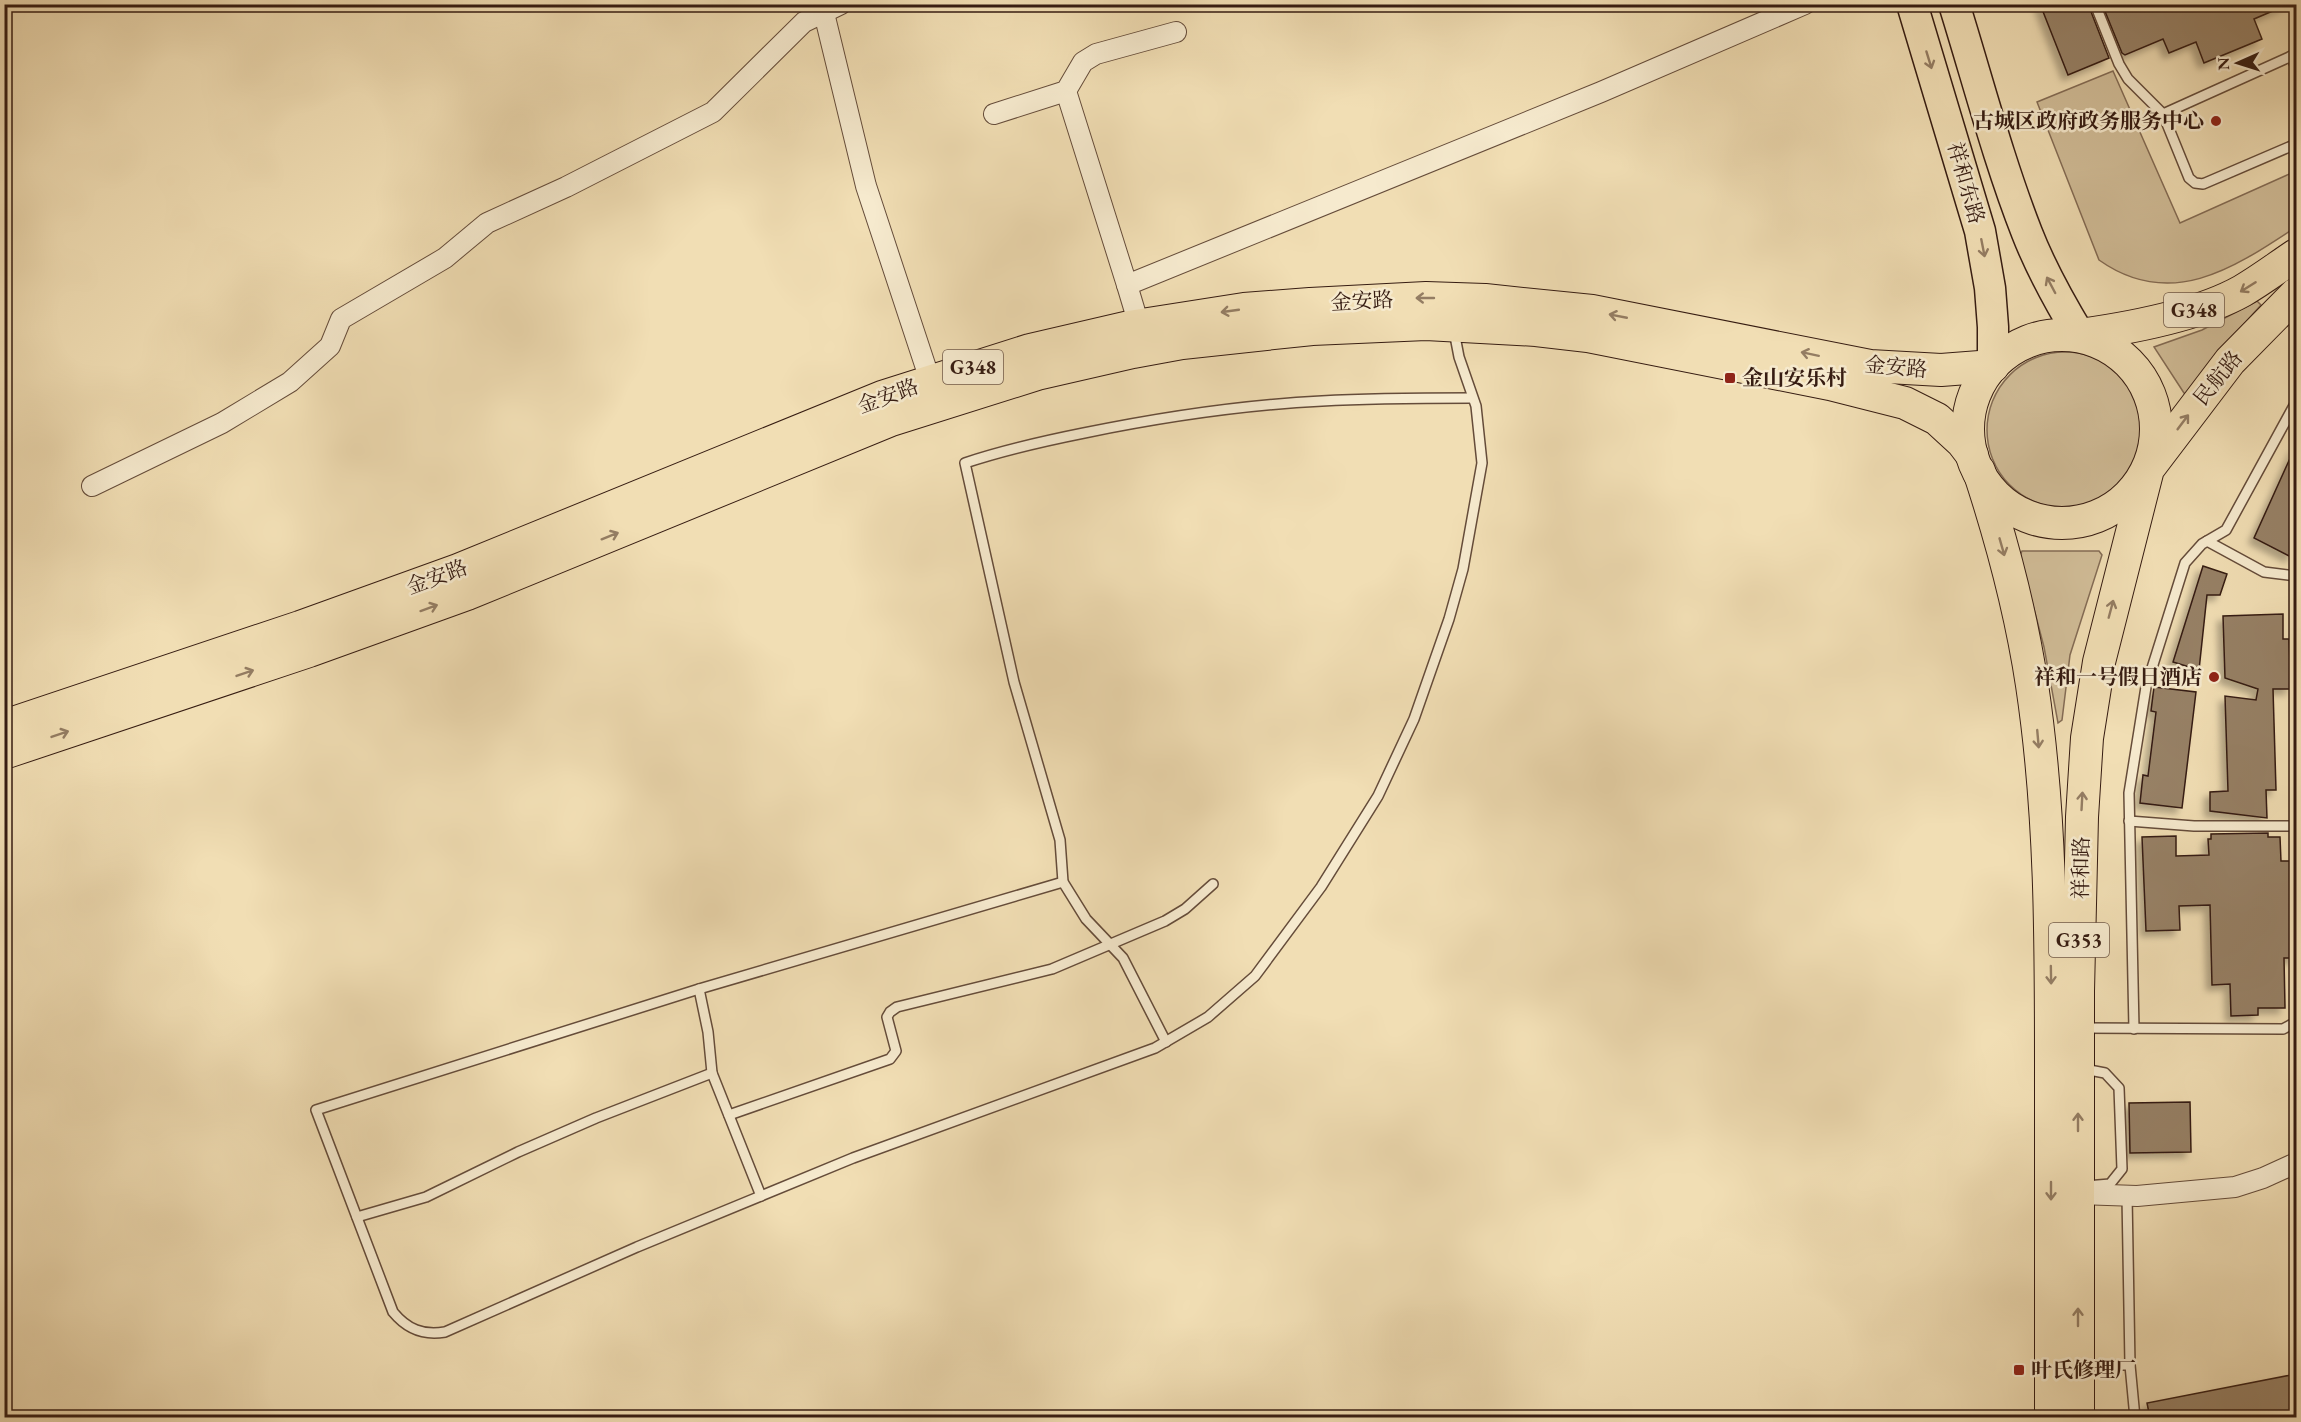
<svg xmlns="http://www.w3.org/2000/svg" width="2301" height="1422" viewBox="0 0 2301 1422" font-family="'EB Garamond','Noto Serif SC',serif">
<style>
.green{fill:#d1bd98;stroke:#846c55;stroke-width:1.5}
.building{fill:#978166;stroke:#361c12;stroke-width:1.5;filter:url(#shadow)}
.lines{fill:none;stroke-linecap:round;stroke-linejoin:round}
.service-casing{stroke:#654c3a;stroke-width:12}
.minor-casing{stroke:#654c3a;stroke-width:22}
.primary-casing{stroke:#361c12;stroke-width:33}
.trunk-casing{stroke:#361c12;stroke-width:34}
.service{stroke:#f6eace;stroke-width:9}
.minor{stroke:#f6eace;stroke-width:20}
.primary{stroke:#f1deb4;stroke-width:30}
.trunk{stroke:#f1deb4;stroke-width:32}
.oneway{stroke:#947d63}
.poi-dot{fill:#8f2418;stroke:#f6eace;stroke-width:2}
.labels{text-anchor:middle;stroke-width:5;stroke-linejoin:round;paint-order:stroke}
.shield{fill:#f6eace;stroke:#705a4a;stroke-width:1.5}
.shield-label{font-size:20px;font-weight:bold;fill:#361c12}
.poi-label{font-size:21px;font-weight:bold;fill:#361c12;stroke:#f6eace;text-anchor:end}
.street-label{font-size:21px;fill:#361c12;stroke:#f6eace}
</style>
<defs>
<filter id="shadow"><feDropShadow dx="-5.5" dy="5.5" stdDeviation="3" flood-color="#0004"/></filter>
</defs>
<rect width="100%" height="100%" fill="#f1deb4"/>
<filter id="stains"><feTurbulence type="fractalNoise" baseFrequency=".00333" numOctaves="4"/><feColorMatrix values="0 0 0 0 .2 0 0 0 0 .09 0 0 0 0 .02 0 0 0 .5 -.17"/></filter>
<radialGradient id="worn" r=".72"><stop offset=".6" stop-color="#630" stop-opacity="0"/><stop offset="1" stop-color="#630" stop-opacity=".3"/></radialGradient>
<g class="green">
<path d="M 2113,71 L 2180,223 L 2296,171 L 2296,227 C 2234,268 2171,311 2099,260 L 2037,102 Z"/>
<polygon points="2257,301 2261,305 2218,353 2189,394 2184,393 2154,347 2202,330"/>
<circle cx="2065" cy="430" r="78"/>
<polygon points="2022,551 2099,551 2102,555 2070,655 2062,720 2058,723 2044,647 2020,556"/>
</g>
<g class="building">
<polygon points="2040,4 2088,4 2109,58 2068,75"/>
<polygon points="2102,4 2287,4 2287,5 2254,19 2262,39 2204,63 2196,42 2169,53 2163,39 2125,55 2122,53"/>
<polygon points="2296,445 2296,546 2291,557 2254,538"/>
<polygon points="2203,566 2227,574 2220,595 2207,595 2199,670 2173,662"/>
<polygon points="2283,614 2283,639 2289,639 2291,689 2273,689 2276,790 2266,790 2267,818 2210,811 2210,792 2228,791 2225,696 2256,700 2258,689 2225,678 2223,616"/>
<polygon points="2154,687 2196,692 2182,808 2140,803 2143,775 2148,776 2156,712 2151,711"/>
<polygon points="2268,833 2268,837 2280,837 2281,861 2293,861 2295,958 2284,958 2285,1008 2258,1008 2258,1015 2231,1016 2230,984 2212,985 2210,905 2179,906 2180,930 2146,931 2142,837 2176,836 2176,856 2209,855 2208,839 2211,839 2211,834"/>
<polygon points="2190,1102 2191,1152 2130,1153 2129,1103"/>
<polygon points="2296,1374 2296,1418 2150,1418 2147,1403"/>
</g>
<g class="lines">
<defs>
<g id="service">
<polyline points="2095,4 2119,64 2128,79 2163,114 2189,178 2195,183 2203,184 2296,144"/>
<polyline points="2291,56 2296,68"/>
<polyline points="2163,114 2296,54"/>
<polyline points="2207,541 2264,572 2296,576"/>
<polyline points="2129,821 2194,826 2296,826"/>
<path d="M 1063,882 L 699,989 L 316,1110 L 393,1312 C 407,1329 423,1336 445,1332 L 637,1247 L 853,1158 L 1155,1048 L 1208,1017 L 1255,976 L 1321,887 L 1378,796 L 1414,719 L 1449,619 L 1463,569 L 1482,463 L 1476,406 L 1459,357 L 1454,331"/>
<polyline points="699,989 708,1032 712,1073 761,1196"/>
<polyline points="2083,1028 2283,1029 2296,1022"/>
<polyline points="2134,1029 2129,793 2146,687 2185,563 2202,544 2226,530 2296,402"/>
<path d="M 1166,1042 L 1123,958 L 1086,919 L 1063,882 L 1060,840 L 1014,682 L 965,463 C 1004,450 1044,441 1084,433 C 1162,417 1242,405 1322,401 C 1372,398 1422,398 1472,398"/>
<polyline points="2084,1069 2105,1073 2119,1088 2122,1169 2110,1184 2086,1186"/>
<polyline points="729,1115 890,1059 896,1051 887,1017 890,1012 897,1007 1052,969 1165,921 1185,909 1213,884"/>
<polyline points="2127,1196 2130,1365 2135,1418"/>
<polyline points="357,1217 426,1197 518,1152 596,1118 712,1073"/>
<polyline points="2084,1365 2130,1365"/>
</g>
<g id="minor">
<polyline points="824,13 866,186 930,380"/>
<polyline points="1066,91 1127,285"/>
<polyline points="994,114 1066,91 1083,62 1096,54 1176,32"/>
<polyline points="1139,325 1127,285 1601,92 1805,4"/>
<polyline points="92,486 222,423 290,382 330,346 341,319 445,258 487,223 566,187 713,112 804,22 841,4"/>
<polyline points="2078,1194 2137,1196 2235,1187 2263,1178 2296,1163"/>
</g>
<g id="primary">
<polyline points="1912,4 1980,231 1990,288 1993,327 1993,366"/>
<path d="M 1954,4 C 1978,81 1998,159 2027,233 C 2041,269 2060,303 2080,336"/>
</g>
<g id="trunk">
<path d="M 2080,335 C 2130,328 2199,315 2242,291 C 2261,280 2278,267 2296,255"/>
<circle cx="2062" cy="429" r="94"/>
<path d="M 1979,471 C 2002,541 2021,612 2032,685 C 2052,818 2051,953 2051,1087 C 2051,1197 2051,1307 2051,1418"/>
<polyline points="4,726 300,627 458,570 882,397 1030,350 1129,327 1244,309 1310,304 1426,298 1485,300 1592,311 1870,366 1941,370 1993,366"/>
<polyline points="4,753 309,651 467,594 891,420 1037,374 1133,352 1182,343 1312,329 1426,324 1536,330 1588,336 1830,384 1905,403 1937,419 1962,442 1972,455"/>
<polyline points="2078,1418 2078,991 2082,817 2087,738 2099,662 2148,469 2230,361 2296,294"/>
</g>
</defs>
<use href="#service" class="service-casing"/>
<use href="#minor" class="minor-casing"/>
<use href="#primary" class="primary-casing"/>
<use href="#trunk" class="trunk-casing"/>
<use href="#service" class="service"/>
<use href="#minor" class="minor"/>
<use href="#primary" class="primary"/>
<use href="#trunk" class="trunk"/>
</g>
<defs><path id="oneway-shaft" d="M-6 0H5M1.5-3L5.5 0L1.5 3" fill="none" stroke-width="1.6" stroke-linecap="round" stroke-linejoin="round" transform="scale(1.5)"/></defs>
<g class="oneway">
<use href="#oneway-shaft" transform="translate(1929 60) rotate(73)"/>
<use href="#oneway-shaft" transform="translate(1983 248) rotate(79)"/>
<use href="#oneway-shaft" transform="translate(2051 285) rotate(-118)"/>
<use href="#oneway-shaft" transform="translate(2248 287) rotate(148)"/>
<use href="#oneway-shaft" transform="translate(1425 298) rotate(-180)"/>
<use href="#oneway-shaft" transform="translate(1230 311) rotate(172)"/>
<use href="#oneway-shaft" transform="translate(1618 316) rotate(-169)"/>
<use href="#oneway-shaft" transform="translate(1810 354) rotate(-168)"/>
<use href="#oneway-shaft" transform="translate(2183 422) rotate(-53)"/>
<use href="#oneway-shaft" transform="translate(610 536) rotate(-22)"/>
<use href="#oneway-shaft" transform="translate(2002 547) rotate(74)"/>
<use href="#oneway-shaft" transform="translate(429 608) rotate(-20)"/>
<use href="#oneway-shaft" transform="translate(2111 609) rotate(-75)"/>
<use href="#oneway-shaft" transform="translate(245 673) rotate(-19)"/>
<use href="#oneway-shaft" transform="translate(60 734) rotate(-19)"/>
<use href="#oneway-shaft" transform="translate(2038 739) rotate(85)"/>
<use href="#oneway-shaft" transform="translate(2082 801) rotate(-87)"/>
<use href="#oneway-shaft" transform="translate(2051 975) rotate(89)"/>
<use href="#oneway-shaft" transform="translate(2078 1122) rotate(-90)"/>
<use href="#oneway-shaft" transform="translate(2051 1191) rotate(90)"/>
<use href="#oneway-shaft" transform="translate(2078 1317) rotate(-90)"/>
</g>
<g class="poi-dot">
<circle cx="2216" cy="121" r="6"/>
<rect x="1724" y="372" width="12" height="12" rx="3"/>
<circle cx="2214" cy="677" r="6"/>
<rect x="2013" y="1364" width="12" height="12" rx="3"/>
</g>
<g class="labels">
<g class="shield">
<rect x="2164" y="293" width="60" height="34" rx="4.5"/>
<rect x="943" y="350" width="60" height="34" rx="4.5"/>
<rect x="2049" y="923" width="60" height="34" rx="4.5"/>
</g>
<g class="shield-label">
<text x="2194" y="317">G348</text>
<text x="973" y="374">G348</text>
<text x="2079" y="947">G353</text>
</g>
<g class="poi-label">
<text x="2204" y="128">古城区政府政务服务中心</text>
<text x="1742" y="385" text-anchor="start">金山安乐村</text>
<text x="2202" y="684">祥和一号假日酒店</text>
<text x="2031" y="1377" text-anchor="start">叶氏修理厂</text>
</g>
<g class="street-label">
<text transform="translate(1966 183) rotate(74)" y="7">祥和东路</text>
<text transform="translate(1362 301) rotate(-3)" y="7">金安路</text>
<text transform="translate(1896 367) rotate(5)" y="7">金安路</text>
<text transform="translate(2218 378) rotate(-51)" y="7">民航路</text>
<text transform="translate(888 396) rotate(-20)" y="7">金安路</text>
<text transform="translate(437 577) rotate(-20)" y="7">金安路</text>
<text transform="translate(2081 868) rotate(-89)" y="7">祥和路</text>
</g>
</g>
<rect width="2301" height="1422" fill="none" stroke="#f1deb4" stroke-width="24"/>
<rect x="6" y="6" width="2289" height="1410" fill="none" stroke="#361c12" stroke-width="3"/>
<rect x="12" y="12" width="2277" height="1398" fill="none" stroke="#361c12" stroke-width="1.5"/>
<g transform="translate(2238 63) rotate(267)" stroke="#f6eace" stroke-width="4.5" paint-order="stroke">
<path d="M0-4.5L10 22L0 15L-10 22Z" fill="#361c12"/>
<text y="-9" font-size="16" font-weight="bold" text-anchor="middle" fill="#361c12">N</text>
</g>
<rect width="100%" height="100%" filter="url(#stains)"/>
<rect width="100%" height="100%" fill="url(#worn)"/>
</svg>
